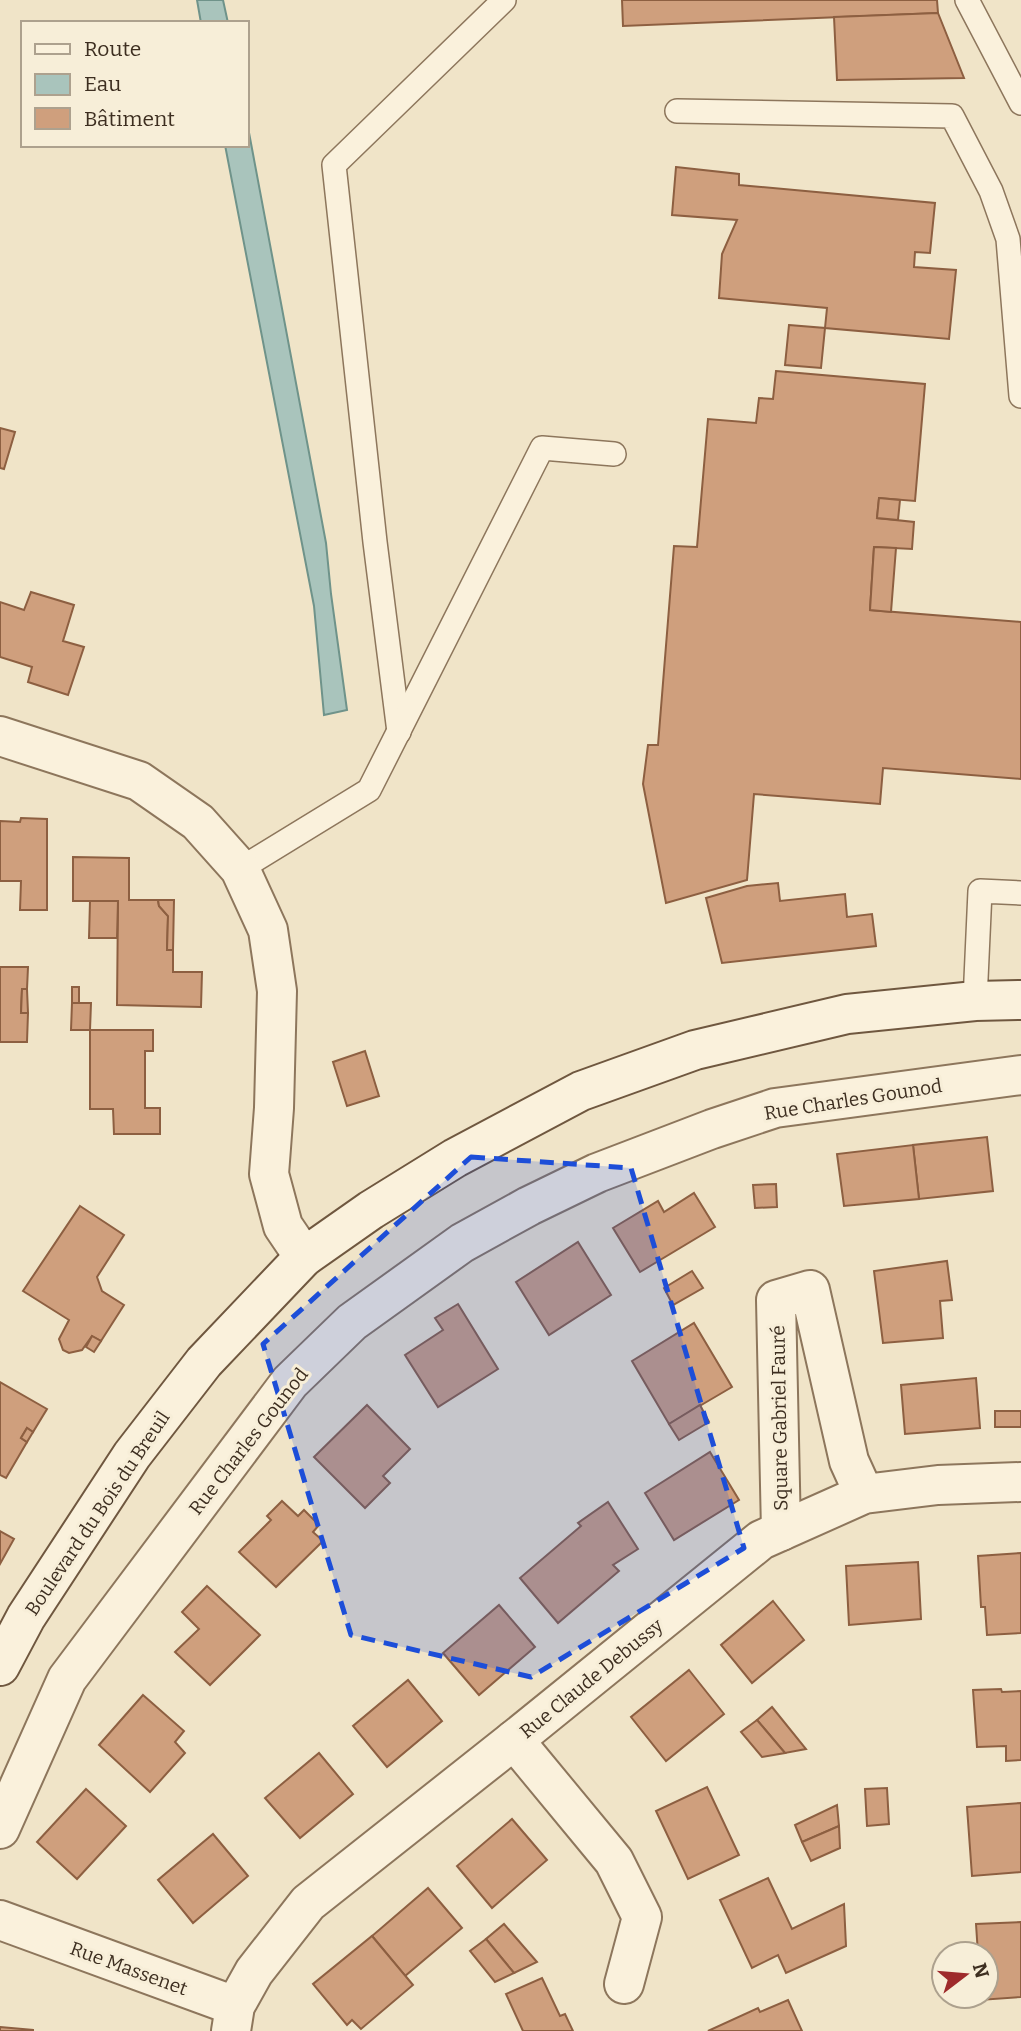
<svg xmlns="http://www.w3.org/2000/svg" width="1021" height="2031" viewBox="0 0 1021 2031" font-family="Bitter,serif">
<style>
.water{fill:#a9c4bc;stroke:#6f938a;stroke-width:2}
.building{fill:#cf9f7d;stroke:#8d5f41;stroke-width:2}
.lines{fill:none;stroke-linecap:round;stroke-linejoin:round}
.service-casing{stroke:#8d765c;stroke-width:26}
.minor-casing{stroke:#8d765c;stroke-width:42}
.secondary-casing{stroke:#6f573f;stroke-width:42}
.service{stroke:#faf1dc;stroke-width:23}
.minor{stroke:#faf1dc;stroke-width:38}
.secondary{stroke:#faf1dc;stroke-width:38}
.marked{fill:#1d4ed8;fill-opacity:0.2;stroke:#1d4ed8;stroke-width:5;stroke-dasharray:14 9;stroke-linejoin:round}
.labels{text-anchor:middle;stroke-width:6;stroke-linejoin:round;paint-order:stroke}
.street-label{font-size:19px;fill:#3d2e20;stroke:#f7eed8}
</style>
<rect width="100%" height="100%" fill="#f0e4c8"/>
<g class="water">
<polygon points="197,0 223,0 228,23 201,23"/>
<polygon points="247,122 326,543 331,594 347,710 324,715 314,606 225,145 247,145"/>
</g>
<g class="building">
<polygon points="622,0 937,0 938,13 623,26"/>
<polygon points="938,13 964,78 837,80 834,17"/>
<polygon points="676,167 739,174 739,185 935,203 930,253 915,252 914,267 956,270 949,339 825,328 827,308 719,298 722,254 737,220 672,215"/>
<polygon points="789,325 825,328 821,368 785,365"/>
<polygon points="776,371 925,384 915,501 879,498 877,518 914,522 912,549 874,547 870,610 1021,622 1021,779 883,768 880,804 754,794 747,880 666,903 643,784 648,745 658,745 674,546 697,547 708,419 756,423 759,398 773,399"/>
<polygon points="0,428 15,432 4,469 0,468"/>
<polygon points="879,498 900,500 898,520 877,518"/>
<polygon points="874,547 896,548 891,612 870,610"/>
<polygon points="31,592 74,605 63,641 84,647 68,695 28,682 32,667 0,657 0,602 24,610"/>
<polygon points="21,818 47,819 47,910 20,910 21,881 0,881 0,821 20,822"/>
<polygon points="73,857 129,858 129,900 158,900 159,906 168,916 167,950 173,950 173,972 202,972 201,1007 117,1005 118,901 73,901"/>
<polygon points="778,883 780,901 845,894 847,917 872,914 876,946 722,963 706,898 747,886"/>
<polygon points="158,900 174,900 173,950 167,950 168,916 159,906"/>
<polygon points="90,901 118,901 117,938 89,938"/>
<polygon points="0,967 28,967 27,989 22,989 21,1013 28,1013 27,1042 0,1042"/>
<rect x="72" y="987" width="7" height="16"/>
<polygon points="22,989 27,989 28,1013 21,1013"/>
<polygon points="72,1003 91,1003 90,1030 71,1030"/>
<polygon points="90,1030 153,1030 153,1051 145,1051 145,1108 160,1108 160,1134 114,1134 113,1109 90,1109"/>
<polygon points="365,1051 379,1096 347,1106 333,1062"/>
<polygon points="987,1137 993,1191 919,1199 913,1145"/>
<polygon points="913,1145 919,1199 844,1206 837,1154"/>
<polygon points="776,1184 777,1207 755,1208 753,1185"/>
<polygon points="694,1193 715,1227 640,1272 613,1228 658,1201 664,1212"/>
<polygon points="80,1206 124,1235 97,1277 102,1291 124,1305 101,1341 92,1336 82,1350 69,1353 63,1350 59,1339 69,1320 23,1291"/>
<polygon points="578,1242 611,1295 549,1335 516,1282"/>
<polygon points="947,1261 952,1300 940,1301 943,1338 883,1343 874,1271"/>
<polygon points="692,1271 703,1288 673,1305 664,1288"/>
<polygon points="458,1304 498,1369 438,1407 405,1355 443,1330 435,1318"/>
<polygon points="694,1323 732,1387 669,1424 632,1361"/>
<polygon points="92,1336 101,1341 94,1352 86,1347"/>
<polygon points="976,1378 980,1428 905,1434 901,1385"/>
<polygon points="0,1382 47,1409 33,1432 27,1428 21,1438 27,1442 6,1478 0,1475"/>
<polygon points="367,1405 410,1449 383,1476 390,1483 365,1508 314,1457"/>
<polygon points="700,1405 709,1422 679,1440 669,1424"/>
<rect x="995" y="1411" width="26" height="16"/>
<polygon points="27,1428 33,1432 27,1442 21,1438"/>
<polygon points="710,1452 739,1500 674,1540 645,1493"/>
<polygon points="282,1501 298,1516 304,1510 319,1525 313,1532 323,1541 276,1587 239,1552 271,1520 267,1516"/>
<polygon points="608,1502 638,1549 613,1565 619,1571 558,1623 520,1578 581,1526 578,1523"/>
<polygon points="0,1531 14,1539 0,1564"/>
<polygon points="1021,1553 1021,1633 987,1635 985,1607 981,1607 978,1556"/>
<polygon points="918,1562 921,1619 849,1625 846,1566"/>
<polygon points="207,1586 260,1635 210,1685 175,1652 199,1629 182,1612"/>
<polygon points="773,1601 804,1640 752,1683 721,1645"/>
<polygon points="499,1605 535,1647 479,1695 443,1653"/>
<polygon points="689,1670 724,1714 666,1761 631,1717"/>
<polygon points="408,1680 442,1721 387,1767 353,1726"/>
<polygon points="1001,1689 1002,1692 1021,1691 1021,1760 1006,1761 1006,1746 977,1747 973,1690"/>
<polygon points="143,1695 184,1731 175,1742 185,1753 150,1792 99,1745"/>
<polygon points="772,1707 806,1749 785,1753 757,1720"/>
<polygon points="757,1720 785,1753 762,1757 741,1732"/>
<polygon points="319,1753 353,1794 300,1838 265,1798"/>
<polygon points="707,1787 739,1855 688,1879 656,1811"/>
<polygon points="887,1788 889,1824 867,1826 865,1789"/>
<polygon points="86,1789 126,1826 77,1879 37,1842"/>
<polygon points="1021,1803 1021,1872 972,1876 967,1807"/>
<polygon points="837,1805 839,1826 802,1842 795,1825"/>
<polygon points="512,1819 547,1860 492,1908 457,1866"/>
<polygon points="839,1826 840,1848 811,1861 802,1842"/>
<polygon points="213,1834 248,1876 193,1923 158,1880"/>
<polygon points="768,1878 792,1929 844,1904 846,1946 786,1973 778,1955 752,1968 720,1900"/>
<polygon points="428,1888 462,1928 405,1976 372,1936"/>
<polygon points="1021,1922 1021,1997 980,2000 981,1996 986,1996 986,1954 978,1954 976,1924"/>
<polygon points="504,1924 537,1962 514,1973 486,1939"/>
<polygon points="372,1936 413,1985 361,2029 352,2020 347,2025 313,1984"/>
<polygon points="486,1939 514,1973 495,1982 470,1951"/>
<polygon points="978,1950 978,1954 964,1954 963,1951"/>
<polygon points="542,1978 560,2016 565,2014 573,2031 523,2031 506,1994"/>
<polygon points="788,2000 802,2031 708,2031 758,2008 760,2012"/>
<polygon points="0,2027 33,2030 33,2031 0,2031"/>
</g>
<g class="lines">
<defs>
<g id="service">
<polyline points="967,0 1021,103"/>
<polyline points="677,111 952,116 991,191 1008,239 1021,396"/>
<polyline points="399,732 375,542 334,165 504,0"/>
<polyline points="240,869 369,790 542,448 614,454"/>
<polyline points="975,1001 980,891 1021,893"/>
</g>
<g id="minor">
<polyline points="0,736 139,781 198,822 240,869 268,930 277,991 274,1108 269,1174 283,1226 304,1257"/>
<polyline points="781,1531 776,1300 810,1290 849,1461 864,1494"/>
<polyline points="514,1740 614,1861 642,1917 624,1984"/>
<polyline points="0,1829 67,1679 290,1382 352,1322 462,1243 529,1206 597,1173 712,1129 775,1108 1021,1075"/>
<polyline points="0,1920 235,2006"/>
<polyline points="231,2031 235,2006 254,1972 308,1903 514,1740 761,1540 864,1494 938,1485 1021,1482"/>
</g>
<polyline id="secondary" points="0,1666 26,1617 132,1455 204,1362 304,1257 371,1210 455,1158 581,1091 695,1050 847,1014 975,1001 1021,1000"/>
</defs>
<use href="#service" class="service-casing"/>
<use href="#minor" class="minor-casing"/>
<use href="#secondary" class="secondary-casing"/>
<use href="#service" class="service"/>
<use href="#minor" class="minor"/>
<use href="#secondary" class="secondary"/>
</g>
<path class="marked" d="M 471,1157 L 631,1168 L 744,1548 L 531,1677 L 351,1635 L 263,1344 Z"/>
<g class="labels">
<g class="street-label">
<text transform="translate(853 1099) rotate(-9)" y="7">Rue Charles Gounod</text>
<text transform="translate(779 1418) rotate(-91)" y="7">Square Gabriel Fauré</text>
<text transform="translate(248 1441) rotate(-52)" y="7">Rue Charles Gounod</text>
<text transform="translate(97 1513) rotate(-56)" y="7">Boulevard du Bois du Breuil</text>
<text transform="translate(591 1678) rotate(-39)" y="7">Rue Claude Debussy</text>
<text transform="translate(129 1968) rotate(20)" y="7">Rue Massenet</text>
</g>
</g>
<rect x="21" y="21" width="228" height="126" fill="#f7eed8" stroke="#ada18e" stroke-width="2"/>
<rect x="35" y="44" width="35" height="10" fill="#faf1dc" stroke="#ada18e" stroke-width="2"/>
<text x="84" y="56" font-size="21" fill="#3d2e20">Route</text>
<rect x="35" y="74" width="35" height="21" fill="#a9c4bc" stroke="#ada18e" stroke-width="2"/>
<text x="84" y="91" font-size="21" fill="#3d2e20">Eau</text>
<rect x="35" y="108" width="35" height="21" fill="#cf9f7d" stroke="#ada18e" stroke-width="2"/>
<text x="84" y="126" font-size="21" fill="#3d2e20">Bâtiment</text>
<g transform="translate(965 1975) rotate(74)"><circle r="33" fill="#f7eed8" stroke="#ada18e" stroke-width="2"/>
<path d="M0-5L12 26L0 18L-12 26Z" fill="#9e2a2b"/>
<text y="-10" font-size="19" font-weight="bold" text-anchor="middle" fill="#3d2e20">N</text>
</g>
</svg>
